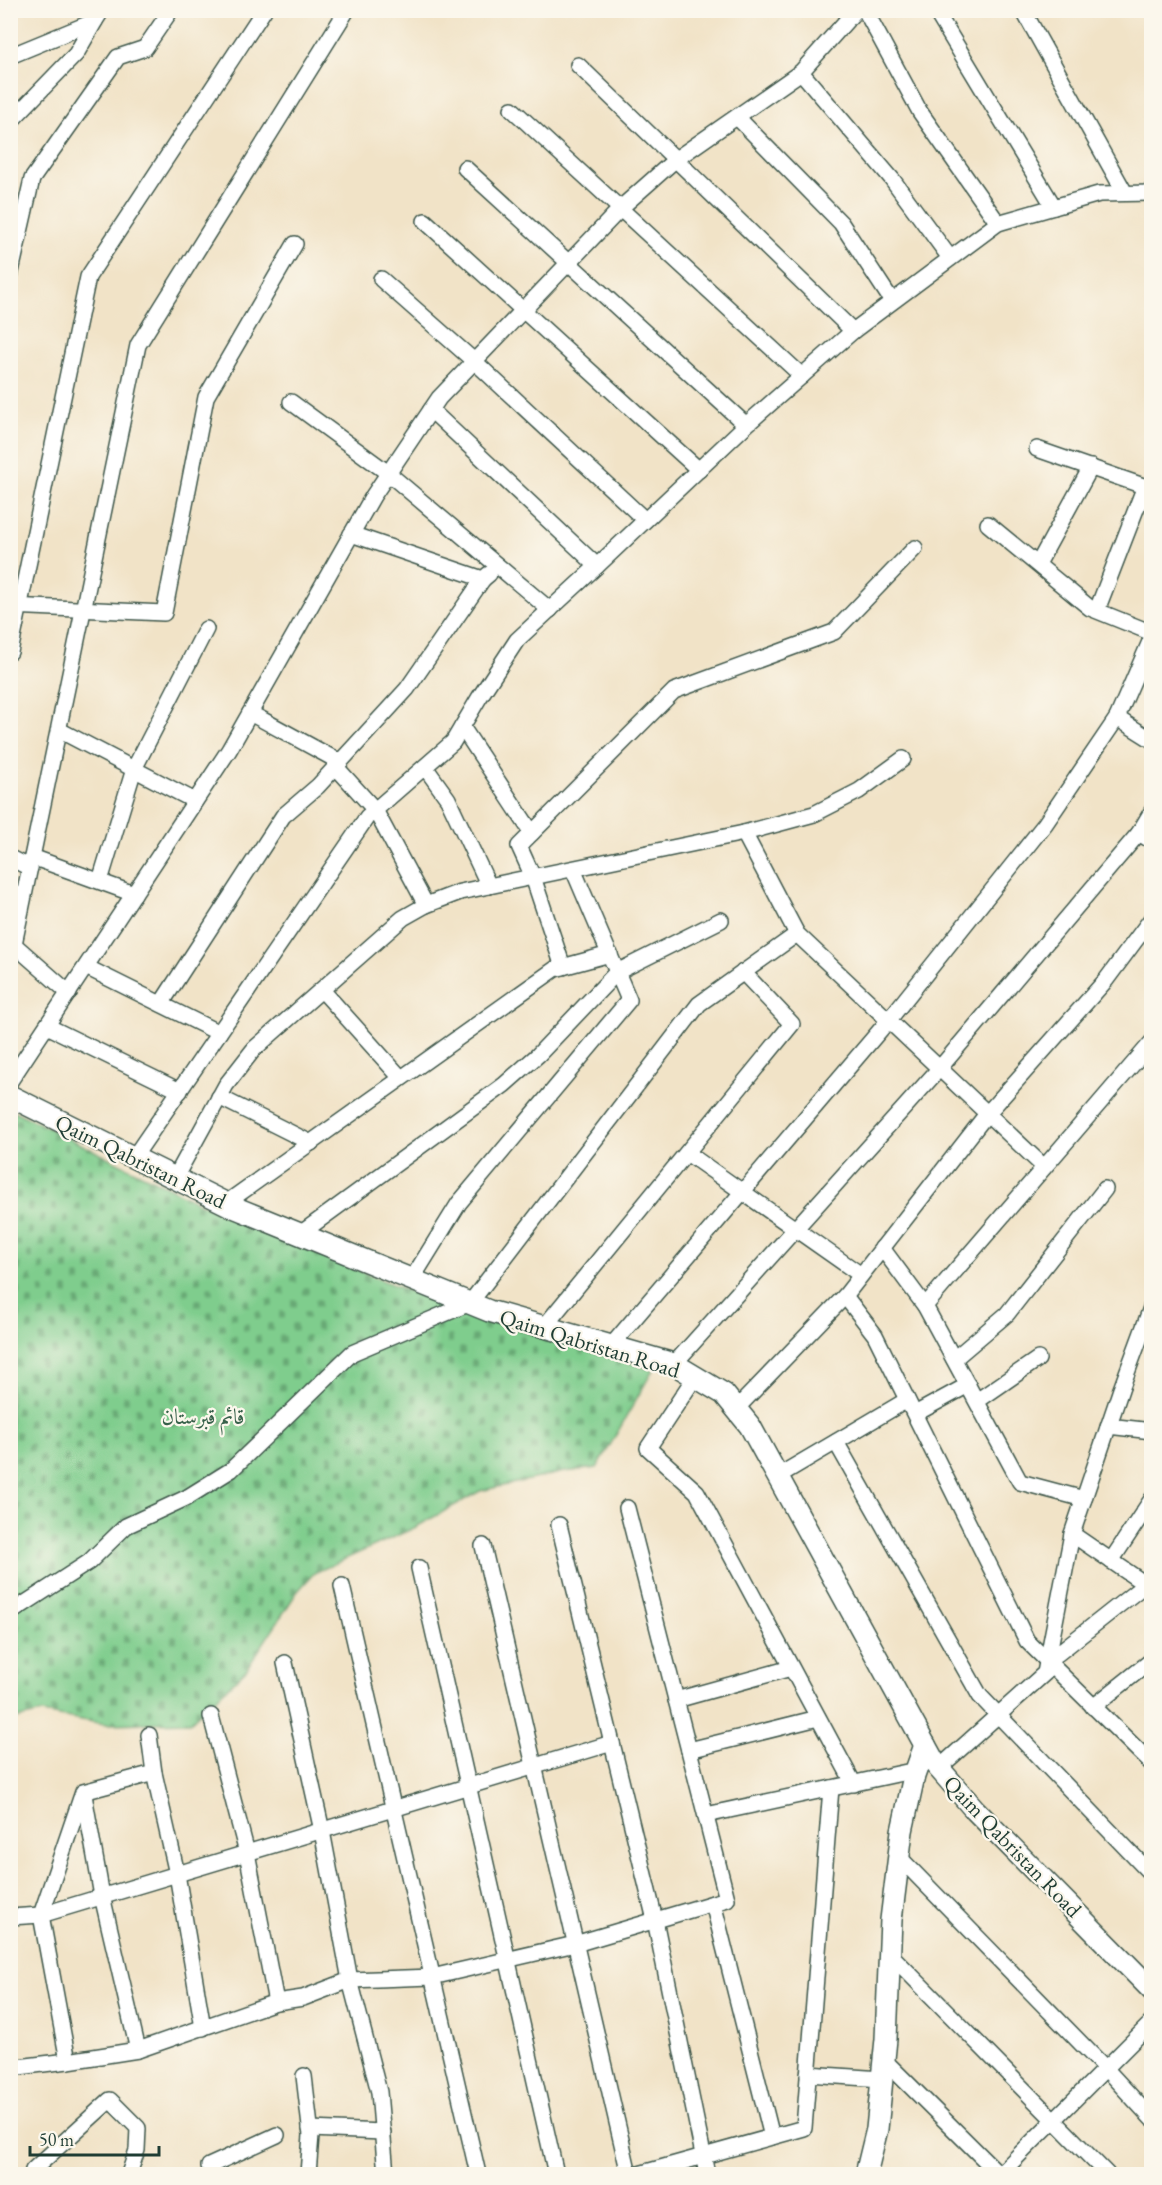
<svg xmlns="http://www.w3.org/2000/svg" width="1162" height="2185" viewBox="0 0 1162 2185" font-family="'EB Garamond',Amiri,serif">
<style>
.cemetery{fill:url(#cemetery-stones);stroke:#4f8560;stroke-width:1.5}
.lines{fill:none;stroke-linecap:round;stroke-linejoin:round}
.street-casing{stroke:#3e564a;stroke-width:18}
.secondary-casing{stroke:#3e564a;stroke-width:24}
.street{stroke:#fff;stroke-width:15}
.secondary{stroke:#fff;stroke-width:21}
.labels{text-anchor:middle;stroke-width:4.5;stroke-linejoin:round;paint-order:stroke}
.street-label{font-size:22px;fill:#1f3d34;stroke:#fbf7ec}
.park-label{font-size:22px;fill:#37614a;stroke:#fbf7ec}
</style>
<defs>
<pattern id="cemetery-stones" width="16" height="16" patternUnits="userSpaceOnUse" patternTransform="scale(1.5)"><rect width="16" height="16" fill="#7fcd8d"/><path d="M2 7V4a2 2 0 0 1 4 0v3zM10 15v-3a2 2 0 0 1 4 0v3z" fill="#67a874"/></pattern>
</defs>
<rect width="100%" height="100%" fill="#fbf7ec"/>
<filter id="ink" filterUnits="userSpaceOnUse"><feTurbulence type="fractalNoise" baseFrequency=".0167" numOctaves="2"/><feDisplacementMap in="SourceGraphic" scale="12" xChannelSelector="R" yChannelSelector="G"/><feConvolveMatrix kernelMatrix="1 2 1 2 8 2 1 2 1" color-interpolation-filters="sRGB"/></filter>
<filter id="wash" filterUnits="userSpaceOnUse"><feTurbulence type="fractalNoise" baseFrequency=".008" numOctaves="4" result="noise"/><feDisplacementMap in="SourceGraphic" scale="24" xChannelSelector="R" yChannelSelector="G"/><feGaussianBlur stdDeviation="1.35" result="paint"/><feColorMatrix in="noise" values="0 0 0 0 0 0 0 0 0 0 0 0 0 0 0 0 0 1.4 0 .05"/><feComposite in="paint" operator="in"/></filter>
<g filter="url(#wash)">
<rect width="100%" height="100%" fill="#f1e3c7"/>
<polygon class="cemetery" points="10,1109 218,1212 461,1313 653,1370 597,1468 564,1472 480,1491 416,1527 314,1573 297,1592 246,1670 190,1722 105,1724 42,1713 11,1720"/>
</g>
<g filter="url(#ink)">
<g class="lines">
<defs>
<g id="street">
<polyline points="865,10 920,112 998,223"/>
<polyline points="935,10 1054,207"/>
<polyline points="1023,10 1125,193"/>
<polyline points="10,56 95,21 102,10"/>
<polyline points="578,65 853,331"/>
<polyline points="801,72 892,179 950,258"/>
<polyline points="512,109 802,376"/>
<polyline points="737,117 841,223 892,301"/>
<polyline points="10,122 76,54 95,21"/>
<polyline points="465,168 746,425"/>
<polyline points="425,221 699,470"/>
<polyline points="10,276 32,179 118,57 145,48 171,10"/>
<polyline points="381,279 474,361 645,520"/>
<polyline points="291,402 388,473 550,610"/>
<polyline points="1037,449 1152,489"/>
<polyline points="988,524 1090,608 1152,633"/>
<polyline points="351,534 483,579 489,574"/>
<polyline points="1038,564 1091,467"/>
<polyline points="597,566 746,425 853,331 998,223 1099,194 1152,193"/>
<polyline points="10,606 164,613 206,397 295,244"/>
<polyline points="1097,610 1145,486"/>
<polyline points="10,652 88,277 264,10"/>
<polyline points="250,713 340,762"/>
<polyline points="1117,718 1152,740"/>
<polyline points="462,727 532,833"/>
<polyline points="59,730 195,801"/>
<polyline points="336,767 375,810 426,905"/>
<polyline points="425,767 448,799 489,886"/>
<polyline points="744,833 797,934 1044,1167"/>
<polyline points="1139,833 1152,841"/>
<polyline points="32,857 134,894"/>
<polyline points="10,858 30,868"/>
<polyline points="100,881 134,769 206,629"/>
<polyline points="10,941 69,993"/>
<polyline points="14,944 138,345 347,10"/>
<polyline points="86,967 219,1033"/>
<polyline points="563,967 533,877 519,846 674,691 834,632 915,548"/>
<polyline points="322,990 401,1078"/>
<polyline points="161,1004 283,816 318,786 407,689 483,579"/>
<polyline points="47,1026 180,1091"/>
<polyline points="10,1081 229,750 373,496 439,398 624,205 676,159 801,72 856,10"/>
<polyline points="219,1097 311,1143"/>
<polyline points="687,1153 861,1275"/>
<polyline points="134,1157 367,817 453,742 479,698 517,640 597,566 431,410"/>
<polyline points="175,1178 226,1085 254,1049 403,918 426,905 460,892 744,833 814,814 859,791 903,759"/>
<polyline points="226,1203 555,969 610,954"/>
<polyline points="300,1234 504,1085 538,1055 617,972 721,920"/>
<polyline points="882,1248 925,1306 1020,1482 1084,1499"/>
<polyline points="412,1279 459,1203 629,1000 573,869"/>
<polyline points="845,1296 875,1335 1027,1641 1152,1764"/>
<polyline points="925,1306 1152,1042"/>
<polyline points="544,1327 792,1024 743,972"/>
<polyline points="611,1346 888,1021 1045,824 1117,718 1152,637"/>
<polyline points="954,1359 1007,1314 1105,1189"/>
<polyline points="674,1364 939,1069 1139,833 1152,811"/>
<polyline points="695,1377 648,1448 697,1492 854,1784"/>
<polyline points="977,1401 1038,1359"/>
<polyline points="736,1409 845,1296 986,1115 1106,980 1152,918"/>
<polyline points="915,1414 968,1385"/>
<polyline points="1108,1426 1152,1431"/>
<polyline points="836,1442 980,1696 1152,1875"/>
<polyline points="778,1476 907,1400"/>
<polyline points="559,1525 655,1920 707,2174"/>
<polyline points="1072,1534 1145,1584"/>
<polyline points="483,1546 629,2174"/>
<polyline points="1111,1561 1152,1499"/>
<polyline points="419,1568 556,2174"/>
<polyline points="342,1586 478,2174"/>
<polyline points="10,1613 89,1562 126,1526 186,1498 231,1470 352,1353 470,1303 699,1004 797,934"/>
<polyline points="1047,1662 1152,1579"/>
<polyline points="285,1663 322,1831 350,1980 432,1977 575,1944 727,1899 627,1508"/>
<polyline points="676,1700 791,1668"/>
<polyline points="1093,1707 1152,1660"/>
<polyline points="211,1716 247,1853 276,2002"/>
<polyline points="149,1735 154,1773 177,1874 203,2028"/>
<polyline points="689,1750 818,1718"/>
<polyline points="939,1768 1045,1673 1072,1534 1121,1389 1152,1305"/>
<polyline points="154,1773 83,1792 41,1915 68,2061 138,2050 276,2002 303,1998 350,1980 379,2092 386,2174"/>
<polyline points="84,1795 102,1896 138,2050"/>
<polyline points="706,1815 916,1770"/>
<polyline points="899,1857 1105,2068 1152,2119"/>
<polyline points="713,1903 772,2137"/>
<polyline points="10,1917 41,1915 612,1743"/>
<polyline points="890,1954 1107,2174"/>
<polyline points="884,2060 999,2174"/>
<polyline points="10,2068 68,2061"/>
<polyline points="808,2074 882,2079"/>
<polyline points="304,2076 311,2135 308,2174"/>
<polyline points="310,2129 383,2132"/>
<polyline points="32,2174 33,2170 110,2100 138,2128 137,2150 129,2174"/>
<polyline points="213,2174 209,2166 277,2135"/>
<polyline points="639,2174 804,2128 831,1788"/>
<polyline points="1000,2174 1152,2022"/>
</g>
<g id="secondary">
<polyline points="10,1096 231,1206 489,1311 674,1364 724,1394 750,1426 936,1765 975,1810 1152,1990"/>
<polyline points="866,2174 877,2129 886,2039 891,1920 902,1831 914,1776 925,1745"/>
</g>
</defs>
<use href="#street" class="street-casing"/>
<use href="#secondary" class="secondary-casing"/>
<use href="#street" class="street"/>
<use href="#secondary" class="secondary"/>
</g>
</g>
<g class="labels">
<g class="street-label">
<text transform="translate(141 1161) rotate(26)" y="8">Qaim Qabristan Road</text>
<text transform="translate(590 1343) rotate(17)" y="8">Qaim Qabristan Road</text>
<text transform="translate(1013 1846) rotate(46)" y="8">Qaim Qabristan Road</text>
</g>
<g class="park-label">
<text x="203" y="1424">قائم قبرستان</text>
</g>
</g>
<rect width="1162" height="2185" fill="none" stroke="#fbf7ec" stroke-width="36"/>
<path d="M30 2146v9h129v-9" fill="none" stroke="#1f3d34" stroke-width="3"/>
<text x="39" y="2146" font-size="18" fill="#1f3d34" stroke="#fbf7ec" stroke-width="4.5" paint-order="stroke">50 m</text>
</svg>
